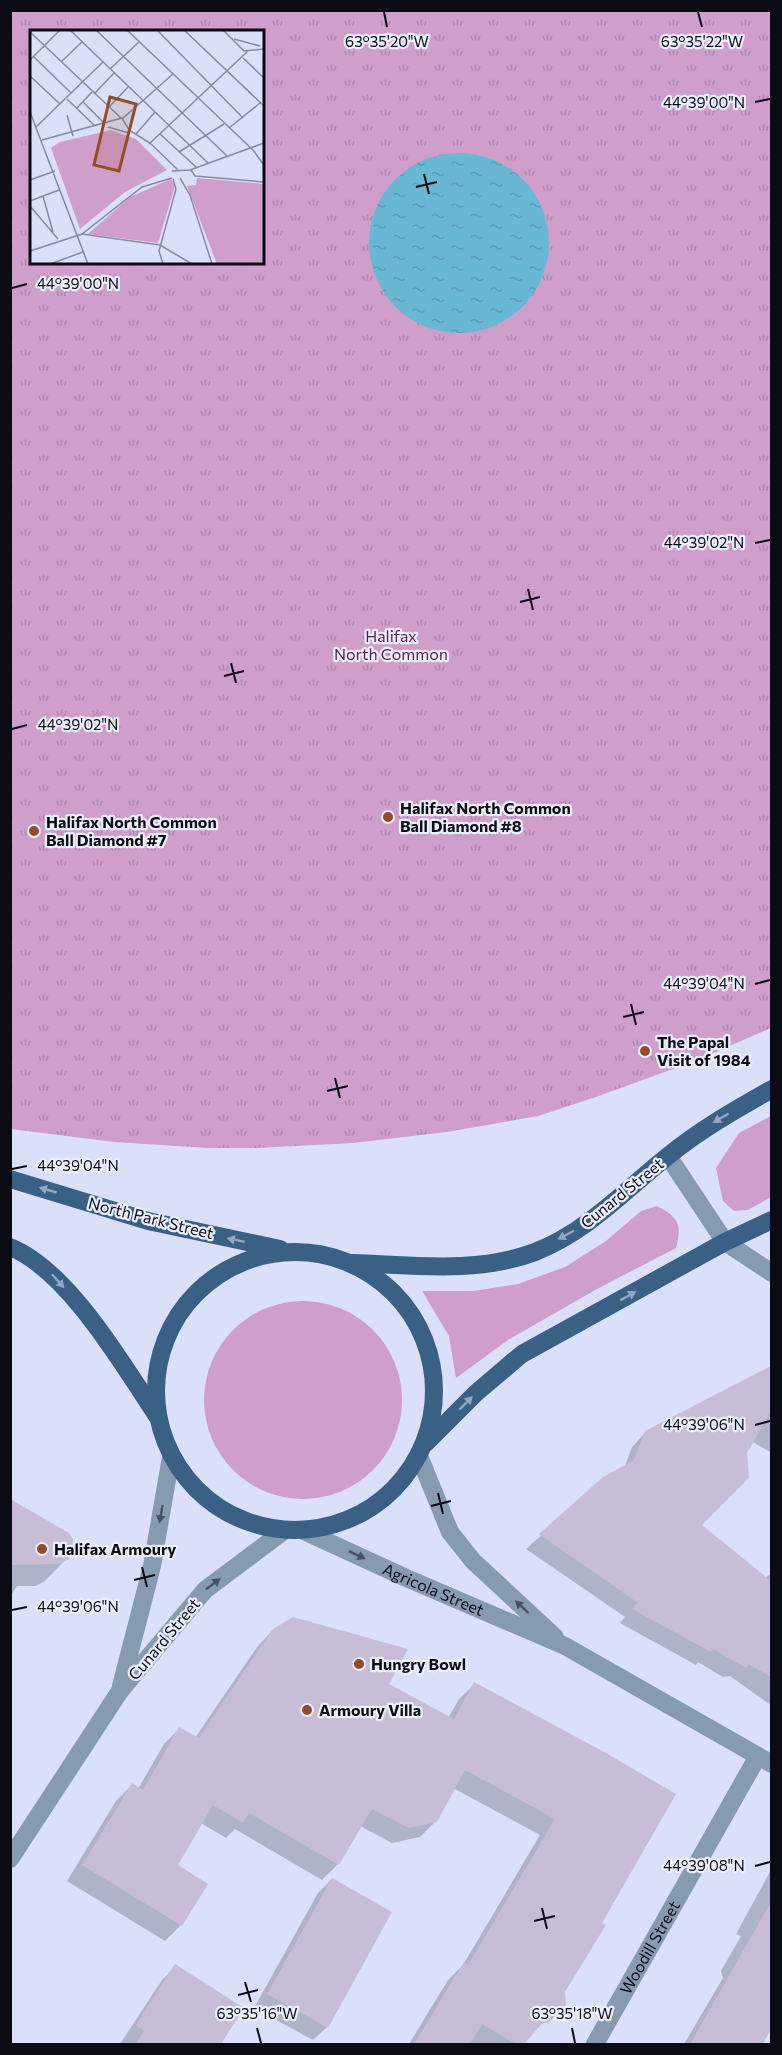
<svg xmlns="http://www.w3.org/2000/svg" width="782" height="2055" viewBox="0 0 782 2055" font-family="Commissioner,sans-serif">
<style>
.grass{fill:#cf9ecb}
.park{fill:url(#park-tufts);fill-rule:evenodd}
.water{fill:url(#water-ripples)}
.shadow{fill:#0003}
.building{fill:#c7bdd7}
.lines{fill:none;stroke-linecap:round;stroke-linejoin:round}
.minor{stroke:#869bb0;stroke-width:18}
.major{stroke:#3a6085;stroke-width:18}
.oneway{fill:#92a7c2}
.oneway2{fill:#485362}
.ticks{fill:none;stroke:#0a0b14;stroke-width:2}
.poi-dot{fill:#934d26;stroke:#eaeefe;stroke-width:2}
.labels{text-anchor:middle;stroke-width:4.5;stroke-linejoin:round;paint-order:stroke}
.park-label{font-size:16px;fill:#581b57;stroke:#eaeefe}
.poi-label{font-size:16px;font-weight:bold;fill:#0a0b14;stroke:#eaeefe;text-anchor:start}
.street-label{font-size:16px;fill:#0a0b14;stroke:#eaeefe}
.inset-road{fill:none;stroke:#878b9e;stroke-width:1.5}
.view{fill:#934d26;fill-opacity:0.15;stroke:#934d26;stroke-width:3}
.inset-edge{fill:none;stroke:#0a0b14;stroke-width:3}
.ticks-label{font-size:15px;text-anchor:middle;fill:#0a0b14;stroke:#eaeefe;stroke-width:4.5;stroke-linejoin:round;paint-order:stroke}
</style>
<defs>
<pattern id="park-tufts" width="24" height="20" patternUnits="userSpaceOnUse" patternTransform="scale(1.5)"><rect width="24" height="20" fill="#cf9ecb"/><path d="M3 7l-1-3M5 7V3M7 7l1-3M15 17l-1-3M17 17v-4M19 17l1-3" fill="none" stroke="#b087ad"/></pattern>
<pattern id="water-ripples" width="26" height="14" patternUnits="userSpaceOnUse" patternTransform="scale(1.5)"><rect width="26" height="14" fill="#68b8d4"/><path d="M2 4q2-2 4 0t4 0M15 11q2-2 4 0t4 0" fill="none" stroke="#599db5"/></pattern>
</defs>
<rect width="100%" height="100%" fill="#dae0fa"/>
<g class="grass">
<polygon points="771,1116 771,1197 748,1210 734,1211 723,1201 716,1168 739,1133"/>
<path d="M 657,1206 C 679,1217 682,1225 676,1248 L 597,1289 L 508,1340 L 456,1378 L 449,1336 L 422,1291 L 474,1291 L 518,1284 L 565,1267 L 606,1241 L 641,1211 Z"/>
<circle cx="303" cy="1400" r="99"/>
</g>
<path class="park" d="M 10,11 L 771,11 L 771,1028 L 695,1061 L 593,1098 L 538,1116 L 447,1132 L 353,1143 L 257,1148 L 209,1148 L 114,1142 L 11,1129 ZM 32,32 L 262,32 L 262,262 L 32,262 Z"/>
<circle class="water" cx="459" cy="243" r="90"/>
<g class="shadow">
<polygon points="757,1375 772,1383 772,1453 744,1437 700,1525 765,1578 770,1574 772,1575 772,1706 730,1676 723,1677 698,1662 696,1665 620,1623 625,1617 526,1549 604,1479 624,1468 632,1447 646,1432"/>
<polygon points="10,1500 67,1558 45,1581 36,1586 17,1586 10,1597"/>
<polygon points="273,1630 387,1685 448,1718 459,1699 475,1684 606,1755 600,1923 564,1992 564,2006 549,2022 540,2024 524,2044 409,2044 448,1980 463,1965 540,1835 453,1788 436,1821 420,1837 392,1843 360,1826 338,1864 322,1880 235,1829 226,1838 201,1823 176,1866 206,1884 181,1925 165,1941 67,1881 116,1801 132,1785 138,1789 164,1744 179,1729 195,1738 257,1647"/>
<polygon points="772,1868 772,2026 761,2044 684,2044 723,1978 721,1971 741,1936 736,1934"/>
<polygon points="332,1879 327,2027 313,2040 254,2008 318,1893"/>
<polygon points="176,1966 242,2008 220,2044 120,2044 162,1980"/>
</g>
<g class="building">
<polygon points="771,1366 771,1411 747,1453 749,1478 702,1525 771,1581 771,1677 748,1664 746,1668 713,1649 711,1652 632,1609 638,1603 539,1534 603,1477 634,1460 645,1431"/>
<polygon points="10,1499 69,1533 73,1539 74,1550 69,1559 59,1564 10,1565"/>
<polygon points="293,1617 408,1649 389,1684 454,1719 474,1682 606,1753 676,1794 602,1923 606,1925 565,1992 566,2007 555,2009 524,2044 516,2044 482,2024 470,2044 414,2044 464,1962 468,1965 555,1819 465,1770 437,1822 409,1828 372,1809 339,1865 249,1813 243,1823 213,1805 178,1865 208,1884 182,1926 82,1865 132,1783 143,1790 179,1727 199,1738 273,1629"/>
<polygon points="332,1878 392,1912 328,2028 267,1994"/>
<polygon points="771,1902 771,2029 763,2044 690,2044"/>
<polygon points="175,1964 244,2008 221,2044 135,2044 144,2031 136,2025"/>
</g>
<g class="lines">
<g class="minor">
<polyline points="668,1156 725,1242 772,1273"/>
<polyline points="419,1456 450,1532 473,1561 555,1637"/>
<path id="s1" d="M 304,1531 L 404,1577 L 565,1646 L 772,1764"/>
<polyline points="121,1686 152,1566 171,1457"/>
<polyline points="10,1859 120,1691 205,1590 285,1530"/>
<path id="s2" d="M 595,2044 L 758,1756"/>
</g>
<g class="major">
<polyline points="10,1179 148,1221 280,1249"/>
<path d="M 10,1247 C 68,1270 123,1365 157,1416"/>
<circle cx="295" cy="1391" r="139"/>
<path d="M 353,1263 C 412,1265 478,1274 535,1252 C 588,1231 624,1191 668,1156 C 701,1129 735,1110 772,1089"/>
<polyline points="426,1443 476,1393 522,1354 725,1242 772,1220"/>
</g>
</g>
<defs><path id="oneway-solid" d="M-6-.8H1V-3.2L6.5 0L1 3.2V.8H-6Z" transform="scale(1.5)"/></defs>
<g class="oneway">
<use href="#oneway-solid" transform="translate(721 1118) rotate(150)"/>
<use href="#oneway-solid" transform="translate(48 1190) rotate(-164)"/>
<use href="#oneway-solid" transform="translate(566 1235) rotate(152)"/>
<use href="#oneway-solid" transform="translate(236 1240) rotate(-168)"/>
<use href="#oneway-solid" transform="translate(58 1281) rotate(48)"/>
<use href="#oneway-solid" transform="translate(628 1296) rotate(-29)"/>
<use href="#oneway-solid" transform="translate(466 1403) rotate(-45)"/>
</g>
<g class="oneway2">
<use href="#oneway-solid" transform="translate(161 1514) rotate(100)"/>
<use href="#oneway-solid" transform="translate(357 1555) rotate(25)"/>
<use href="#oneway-solid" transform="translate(213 1584) rotate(-37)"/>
<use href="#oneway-solid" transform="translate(522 1607) rotate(-137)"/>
</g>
<path class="ticks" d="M 384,12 L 387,27M 698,12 L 702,27M 755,102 L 770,99M 424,174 L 429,194M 416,187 L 437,182M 12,288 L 27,284M 755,543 L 770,540M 528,589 L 533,610M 520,602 L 540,597M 231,663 L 236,683M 224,676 L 244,671M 12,729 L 27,725M 755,984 L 770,980M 631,1004 L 636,1025M 623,1017 L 644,1012M 335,1078 L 340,1098M 327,1091 L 348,1086M 12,1169 L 27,1166M 755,1425 L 770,1421M 438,1493 L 443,1514M 431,1506 L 451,1501M 142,1567 L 147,1587M 134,1580 L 155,1575M 12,1610 L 27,1607M 755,1866 L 770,1862M 542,1908 L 547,1929M 534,1921 L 555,1916M 245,1982 L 251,2002M 238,1995 L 258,1990M 257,2028 L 261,2043M 572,2028 L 575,2043"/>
<g class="poi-dot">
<circle cx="388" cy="817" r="6"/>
<circle cx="34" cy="831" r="6"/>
<circle cx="645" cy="1051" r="6"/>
<circle cx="42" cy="1549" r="6"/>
<circle cx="359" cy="1664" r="6"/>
<circle cx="307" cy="1710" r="6"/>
</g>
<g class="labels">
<g class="park-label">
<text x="391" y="642">Halifax<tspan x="391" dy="18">North Common</tspan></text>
</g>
<g class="poi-label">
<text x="400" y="814">Halifax North Common<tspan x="400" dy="18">Ball Diamond #8</tspan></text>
<text x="46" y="828">Halifax North Common<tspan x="46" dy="18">Ball Diamond #7</tspan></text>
<text x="657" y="1048">The Papal<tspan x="657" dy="18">Visit of 1984</tspan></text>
<text x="54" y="1555">Halifax Armoury</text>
<text x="371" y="1670">Hungry Bowl</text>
<text x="319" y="1716">Armoury Villa</text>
</g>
<g class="street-label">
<text transform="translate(622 1193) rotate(-39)" y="6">Cunard Street</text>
<text transform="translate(151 1218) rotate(14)" y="6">North Park Street</text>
<text dy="6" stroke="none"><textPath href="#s1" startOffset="142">Agricola Street</textPath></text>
<text transform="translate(164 1639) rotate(-50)" y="6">Cunard Street</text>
<text dy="6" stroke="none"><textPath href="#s2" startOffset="111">Woodill Street</textPath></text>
</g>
</g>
<g transform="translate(30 30)">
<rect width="234" height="234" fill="#dae0fa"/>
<path d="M 81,100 L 106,109 L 137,140 L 95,162 L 50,199 L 21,118 L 30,112 ZM 167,148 L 234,154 L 234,234 L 187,234 L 157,156 L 166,155 ZM 141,149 L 145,156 L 128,213 L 58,204 L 100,167 Z" fill="#cf9ecb"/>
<path class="inset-road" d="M 40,0 L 178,133M 66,0 L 197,126M 97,0 L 223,120M 127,0 L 213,88M 154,0 L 234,76M 193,0 L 214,21 L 234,19M 0,2 L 91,88M 204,9 L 230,16M 4,27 L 41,63M 213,28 L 234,48M 0,30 L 30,0M 31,32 L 52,12M 80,39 L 109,12M 0,46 L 30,74M 64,64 L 84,43M 37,69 L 65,96M 53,72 L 75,94M 79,77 L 98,57M 47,78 L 62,62M 0,82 L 58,234M 37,85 L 43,106M 92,89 L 143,44M 6,97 L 73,32M 78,97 L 99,103M 199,98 L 230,73M 106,104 L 125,82M 130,104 L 166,137M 12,110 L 92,88 L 99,100 L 120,113 L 148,140M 119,114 L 218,21M 223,120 L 234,135M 149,122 L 194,94M 161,140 L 165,146 L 234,152M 142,141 L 160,140 L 234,113M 150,148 L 160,165 L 182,234M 0,150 L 25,141M 13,166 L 23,202M 0,171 L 29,160M 0,176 L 28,209M 52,204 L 130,215 L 162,234M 0,221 L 52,204 L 112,157 L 142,148M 20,234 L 53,222M 133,234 L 129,221 L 146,159 L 143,149"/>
<path class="view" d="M 80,67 L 106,74 L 89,141 L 64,135 Z"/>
<rect width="234" height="234" class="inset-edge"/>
</g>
<g class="ticks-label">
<text x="702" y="47">63°35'22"W</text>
<text x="387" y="47">63°35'20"W</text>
<text x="704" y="108">44°39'00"N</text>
<text x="78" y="289">44°39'00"N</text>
<text x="704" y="548">44°39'02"N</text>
<text x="78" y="730">44°39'02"N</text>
<text x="704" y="989">44°39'04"N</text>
<text x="78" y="1171">44°39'04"N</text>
<text x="704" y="1430">44°39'06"N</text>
<text x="78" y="1612">44°39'06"N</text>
<text x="704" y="1871">44°39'08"N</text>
<text x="257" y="2019">63°35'16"W</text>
<text x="572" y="2019">63°35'18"W</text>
</g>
<rect width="782" height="2055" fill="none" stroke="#0a0b14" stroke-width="24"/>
</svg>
